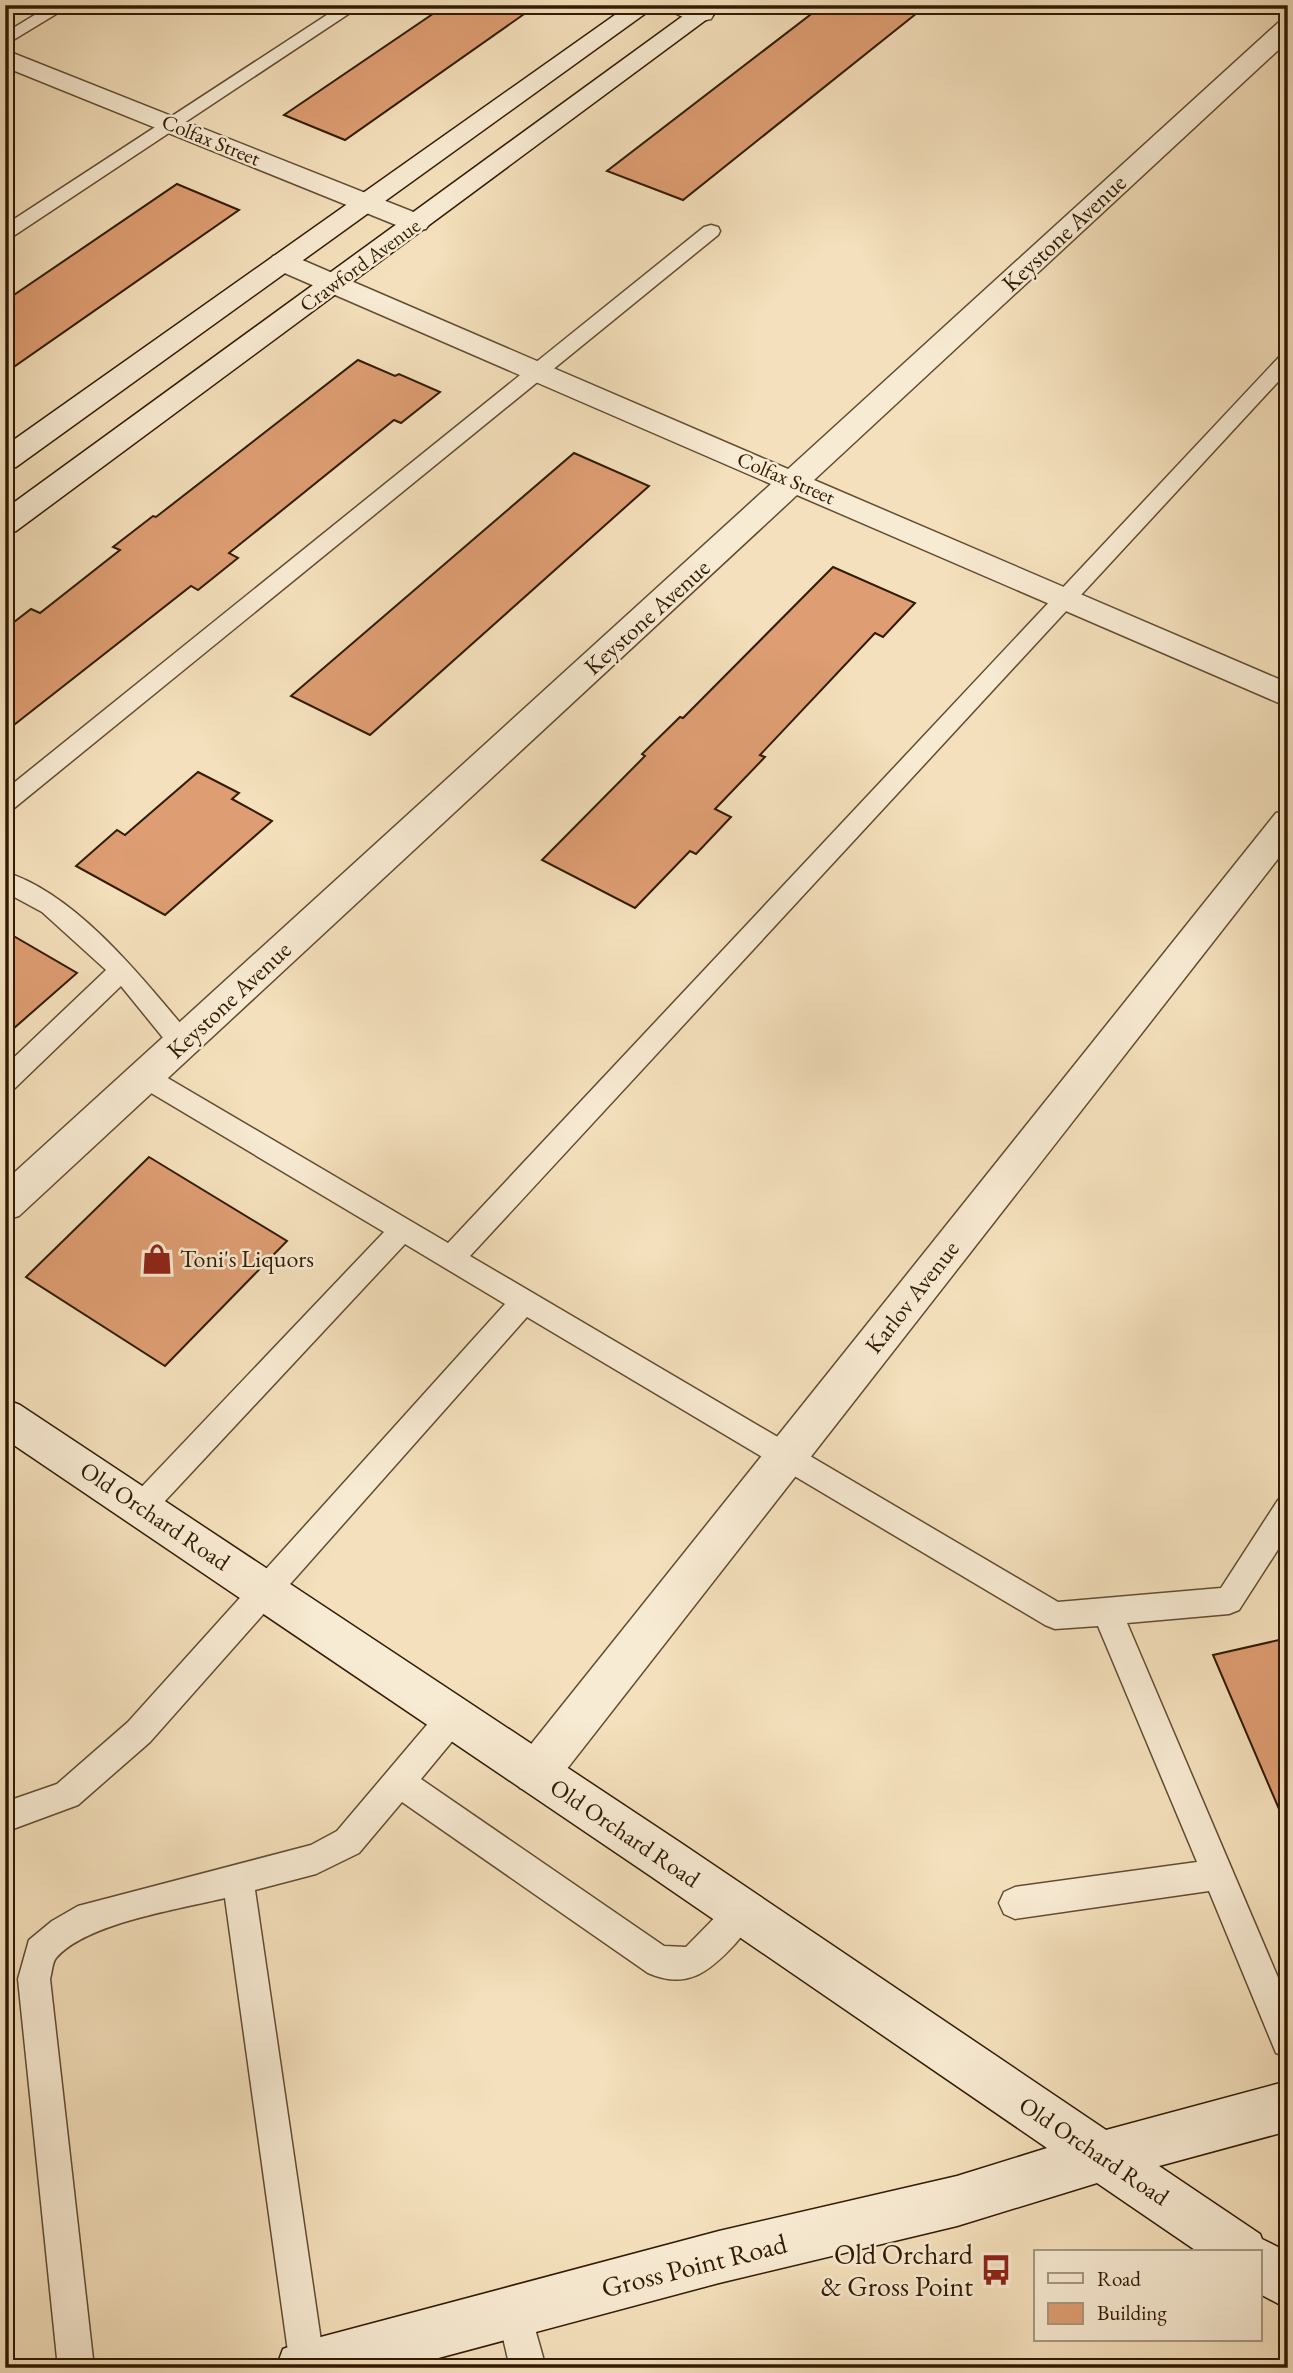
<svg xmlns="http://www.w3.org/2000/svg" width="1293" height="2373" viewBox="0 0 1293 2373" font-family="'EB Garamond',serif">
<style>
.building{fill:#de9d72;stroke:#311b03;stroke-width:2}
.lines{fill:none;stroke-linecap:round;stroke-linejoin:round}
.service-casing{stroke:#624c31;stroke-width:3}
.minor-casing{stroke:#624c31;stroke-width:3}
.secondary-casing{stroke:#311b03;stroke-width:3}
.service{fill:#f8ebd3;fill-rule:evenodd}
.minor{fill:#f8ebd3;fill-rule:evenodd}
.secondary{fill:#f8ebd3;fill-rule:evenodd}
.labels{text-anchor:middle;stroke-width:5;stroke-linejoin:round;paint-order:stroke}
.far-street-label{font-size:21px;fill:#311b03;stroke:#f8ebd3}
.street-label{font-size:24px;fill:#311b03;stroke:#f8ebd3}
.poi-label{font-size:24px;fill:#311b03;stroke:#f8ebd3;text-anchor:start}
.near-poi-label{font-size:28px;fill:#311b03;stroke:#f8ebd3;text-anchor:end}
.near-street-label{font-size:28px;fill:#311b03;stroke:#f8ebd3}
</style>
<rect width="100%" height="100%" fill="#f4e0bc"/>
<filter id="stains"><feTurbulence type="fractalNoise" baseFrequency=".00286" numOctaves="4"/><feColorMatrix values="0 0 0 0 .2 0 0 0 0 .09 0 0 0 0 .02 0 0 0 .5 -.17"/></filter>
<radialGradient id="worn" r=".72"><stop offset=".6" stop-color="#630" stop-opacity="0"/><stop offset="1" stop-color="#630" stop-opacity=".3"/></radialGradient>
<g class="building">
<polygon points="446,5 537,5 345,140 284,115"/>
<polygon points="823,5 927,5 683,200 607,171"/>
<polygon points="177,184 239,210 5,373 5,301"/>
<polygon points="358,360 395,376 399,374 440,392 401,423 394,420 229,553 238,558 198,590 191,586 5,732 5,629 31,609 40,613 120,550 113,547 153,516 156,517"/>
<polygon points="574,453 649,486 370,735 291,696"/>
<polygon points="833,567 915,603 883,637 875,633 760,755 765,757 715,809 731,817 696,854 690,851 635,908 542,860 645,756 642,754 680,717 683,718"/>
<polygon points="198,772 239,793 232,799 272,821 165,915 76,866 117,830 125,835"/>
<polygon points="5,931 77,973 5,1036"/>
<polygon points="149,1157 287,1241 165,1366 26,1277"/>
<polygon points="1288,1638 1288,1830 1213,1655"/>
</g>
<g class="lines">
<defs>
<g id="service">
<polygon points="51,5 71,5 5,45 5,33"/>
<polygon points="342,5 362,5 12,237 5,239 5,225"/>
<polygon points="711,225 718,227 720,231 718,235 13,809 5,811 5,790 704,227"/>
<polygon points="1288,353 1288,371 470,1256 1058,1602 1221,1588 1278,1500 1288,1496 1288,1534 1239,1610 1229,1614 1127,1623 1288,2001 1288,2057 1276,2053 1209,1891 1015,1919 1004,1914 999,1903 1004,1892 1015,1887 1197,1862 1098,1626 1055,1629 1045,1625 527,1317 150,1742 78,1805 5,1832 5,1802 57,1784 128,1722 505,1304 405,1244 151,1516 141,1520 131,1516 127,1507 131,1498 384,1232 136,1084 132,1077 136,1070 145,1067 154,1070 448,1243 1281,355"/>
<path d="M 5,872 C 77,894 145,981 191,1036 L 195,1043 L 191,1050 L 182,1053 L 173,1050 L 121,986 L 14,1089 L 5,1092 L 5,1066 L 106,970 L 42,912 L 5,892 Z"/>
<path d="M 453,1703 L 464,1707 L 468,1717 L 464,1727 L 421,1779 L 664,1946 L 686,1947 L 731,1901 L 742,1896 L 753,1901 L 758,1912 C 753,1925 744,1933 735,1944 C 709,1972 687,1990 648,1973 L 402,1802 L 359,1853 L 316,1874 L 255,1890 L 325,2368 L 290,2366 L 225,1898 C 180,1909 86,1923 56,1958 C 52,1963 52,1973 50,1979 L 94,2368 L 58,2368 L 18,1979 L 29,1940 L 52,1921 L 78,1906 L 311,1845 L 337,1831 L 442,1707 Z"/>
<polygon points="515,2294 527,2300 546,2368 510,2368 497,2312 503,2300"/>
</g>
<g id="minor">
<path d="M 666,5 C 681,5 705,0 714,14 L 711,19 C 698,23 674,17 666,5 Z"/>
<polygon points="1288,20 1288,41 814,480 1288,683 1288,707 797,495 19,1216 5,1220 5,1181 771,484 273,268 269,262 273,256 283,254 293,256 788,469 1279,22"/>
<polygon points="5,50 426,217 430,223 426,229 416,231 406,229 5,67"/>
<polygon points="1288,810 1288,846 552,1788 536,1794 520,1788 513,1773 520,1758 1276,813"/>
</g>
<g id="secondary">
<polygon points="629,5 657,5 16,467 5,469 5,446"/>
<polygon points="698,5 726,5 16,531 5,534 5,509"/>
<polygon points="5,1399 20,1405 681,1843 1106,2130 1288,2081 1288,2131 1159,2166 1260,2234 1262,2239 1288,2252 1288,2309 1260,2294 1260,2252 1198,2252 1097,2183 957,2226 719,2283 401,2368 276,2368 283,2349 302,2342 719,2231 957,2176 1047,2148 649,1875 5,1439"/>
</g>
</defs>
<use href="#service" class="service-casing"/>
<use href="#minor" class="minor-casing"/>
<use href="#secondary" class="secondary-casing"/>
<use href="#service" class="service"/>
<use href="#minor" class="minor"/>
<use href="#secondary" class="secondary"/>
</g>
<defs>
<symbol id="shop-bare" viewBox="-9 -9 18 18"><path d="M-5-2.5h2.3a2.7 3.5 0 0 1 5.4 0H5L5.5 6h-11ZM-1.5-2.5h3a1.5 2.3 0 0 0-3 0Z" fill="#8f2418" stroke="#f8ebd3" stroke-width="2.5" paint-order="stroke"/></symbol>
<symbol id="bus-bare" viewBox="-9 -9 18 18"><path d="M-5-6H5V4H4V6H2V4H-2V6H-4V4H-5ZM-3.5-4V0h7V-4ZM-3.5 1.2v1.5H-2V1.2ZM2 1.2v1.5H3.5V1.2Z" fill="#8f2418" stroke="#f8ebd3" stroke-width="2.5" paint-order="stroke"/></symbol>
</defs>
<g fill-rule="evenodd">
<use href="#shop-bare" x="135" y="1237" width="44" height="44"/>
<use href="#bus-bare" x="974" y="2248" width="44" height="44"/>
</g>
<g class="labels">
<g class="far-street-label">
<text transform="translate(211 140) rotate(22)" y="7">Colfax Street</text>
<text transform="translate(360 265) rotate(-36)" y="7">Crawford Avenue</text>
<text transform="translate(786 478) rotate(23)" y="7">Colfax Street</text>
</g>
<g class="street-label">
<text transform="translate(1064 233) rotate(-43)" y="8">Keystone Avenue</text>
<text transform="translate(647 617) rotate(-42)" y="8">Keystone Avenue</text>
<text transform="translate(229 1000) rotate(-43)" y="8">Keystone Avenue</text>
<text transform="translate(912 1297) rotate(-52)" y="8">Karlov Avenue</text>
<text transform="translate(155 1516) rotate(34)" y="8">Old Orchard Road</text>
<text transform="translate(625 1833) rotate(34)" y="8">Old Orchard Road</text>
<text transform="translate(1094 2151) rotate(34)" y="8">Old Orchard Road</text>
</g>
<g class="poi-label">
<text x="180" y="1267">Toni's Liquors</text>
</g>
<g class="near-poi-label">
<text x="973" y="2264">Old Orchard<tspan x="973" dy="32">&amp; Gross Point</tspan></text>
</g>
<g class="near-street-label">
<text transform="translate(694 2265) rotate(-14)" y="10">Gross Point Road</text>
</g>
</g>
<rect width="1293" height="2373" fill="none" stroke="#f4e0bc" stroke-width="28"/>
<rect x="7" y="7" width="1279" height="2359" fill="none" stroke="#311b03" stroke-width="3.5"/>
<rect x="14" y="14" width="1265" height="2345" fill="none" stroke="#311b03" stroke-width="2"/>
<rect x="1034" y="2250" width="228" height="91" fill="#f8ebd3" stroke="#a89880" stroke-width="2"/>
<rect x="1048" y="2273" width="35" height="10" fill="#f8ebd3" stroke="#a89880" stroke-width="2"/>
<text x="1097" y="2286" font-size="21" fill="#311b03">Road</text>
<rect x="1048" y="2303" width="35" height="21" fill="#de9d72" stroke="#a89880" stroke-width="2"/>
<text x="1097" y="2320" font-size="21" fill="#311b03">Building</text>
<rect width="100%" height="100%" filter="url(#stains)"/>
<rect width="100%" height="100%" fill="url(#worn)"/>
</svg>
